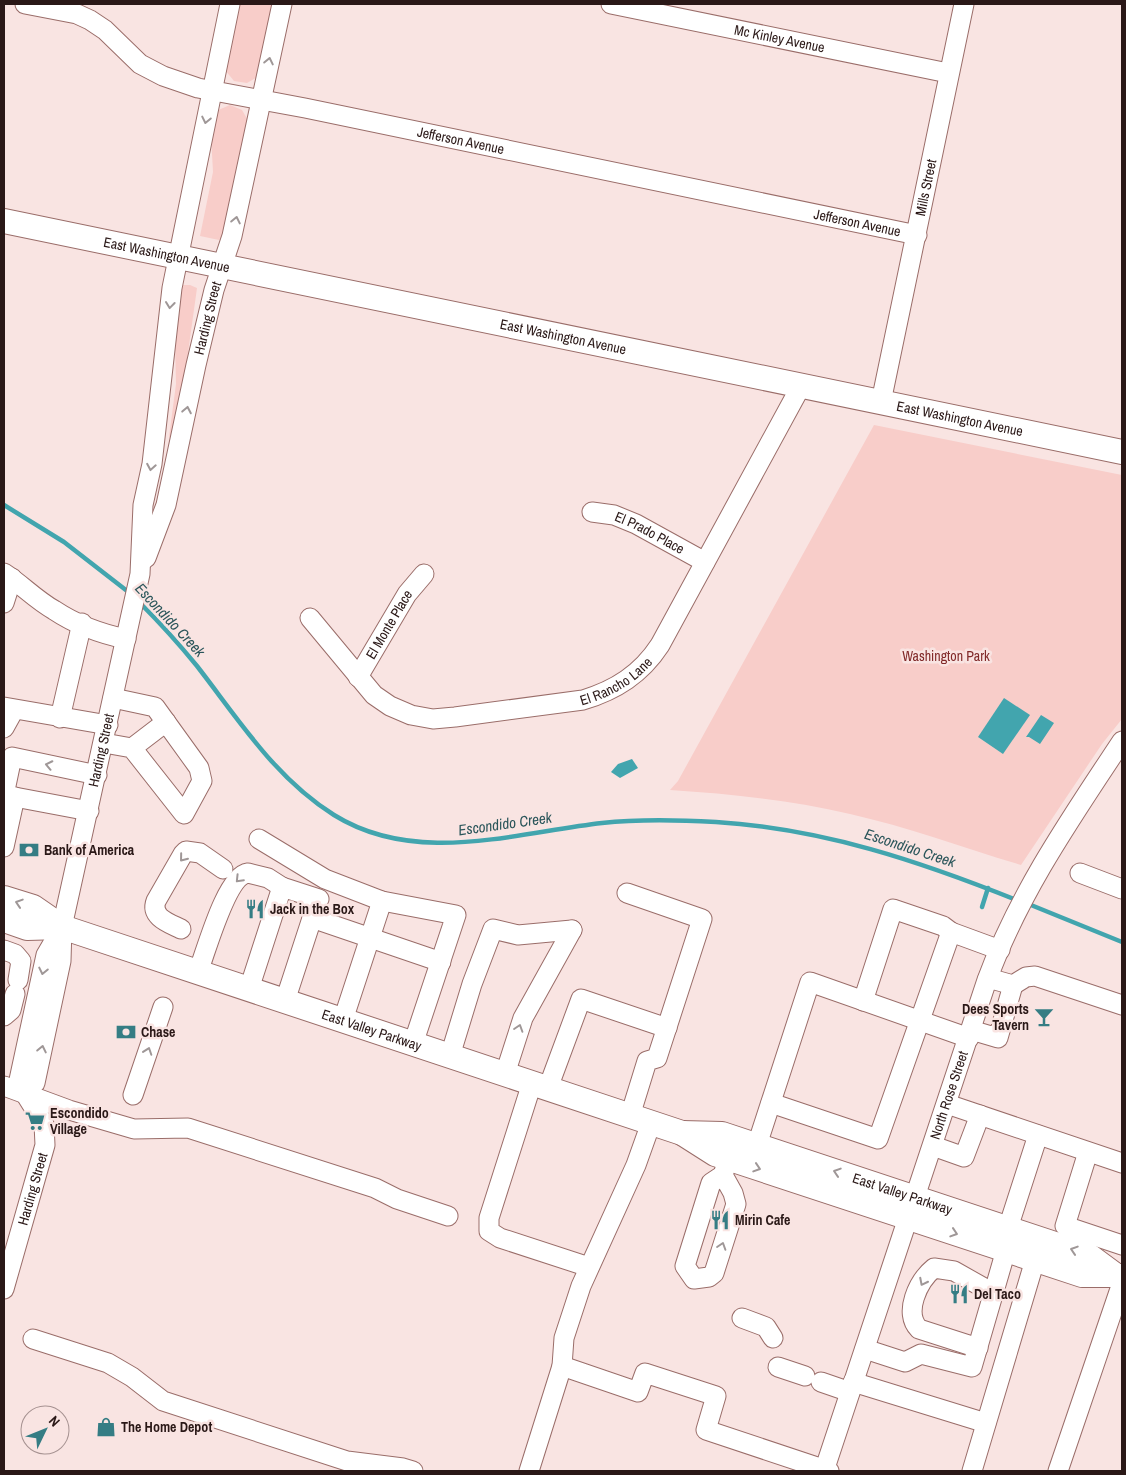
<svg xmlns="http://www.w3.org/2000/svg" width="1126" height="1475" viewBox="0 0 1126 1475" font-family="'Archivo Narrow',sans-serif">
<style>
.green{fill:#f8cdc9}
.water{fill:#42a5ae}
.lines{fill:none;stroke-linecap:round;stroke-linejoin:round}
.stream{stroke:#42a5ae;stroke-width:4.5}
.minor-casing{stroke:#9a6d69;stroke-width:21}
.major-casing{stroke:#9a6d69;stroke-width:26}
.minor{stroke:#fff;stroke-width:19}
.major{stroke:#fff;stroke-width:24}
.oneway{stroke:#9f9797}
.labels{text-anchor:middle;stroke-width:5;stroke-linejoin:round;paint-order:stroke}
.street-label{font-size:14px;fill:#2a1817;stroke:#f9e4e2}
.park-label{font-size:14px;fill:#812929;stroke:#f9e4e2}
.poi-label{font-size:14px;font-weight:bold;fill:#2a1817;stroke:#f9e4e2;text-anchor:start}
.water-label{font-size:15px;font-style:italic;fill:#2a555a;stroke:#f9e4e2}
</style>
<rect width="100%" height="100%" fill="#f9e4e2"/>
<g class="green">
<polygon points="237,4 275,4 259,76 247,83 234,81 225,70"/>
<polygon points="230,105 242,110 249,122 223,237 219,240 200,236 213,172 211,135 216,111"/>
<polygon points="181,285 190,285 197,288 181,403 172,440 169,437 176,384 175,340"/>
<path d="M 874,425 L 1122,475 L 1122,719 L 1102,744 L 1021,865 C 964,848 908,827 850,814 C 791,800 731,794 670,790 L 678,781 Z"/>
</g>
<g class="water">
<polygon points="1004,698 1030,715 1003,754 978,737"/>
<polygon points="1041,715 1054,723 1040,744 1029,737 1026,737"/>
<polygon points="632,759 638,768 620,778 611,772 618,764"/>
</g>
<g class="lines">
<g class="stream">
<polyline points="4,505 64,542 131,594"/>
<path d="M 140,603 C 160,623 179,644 197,666 C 239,720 275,778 334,815 C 416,866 514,833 602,823 C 639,819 679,820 716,822 C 824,829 919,861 1019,901"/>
<polyline points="1026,903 1122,942"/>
<polyline points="982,907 988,888"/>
</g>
<defs>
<g id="minor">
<path id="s1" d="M 25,4 L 77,14 L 90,20 L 105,30 L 140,64 L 163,76 L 198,88 L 305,108 L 917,235"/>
<path id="s2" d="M 611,4 L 948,73"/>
<path id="s3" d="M 881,402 L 964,4"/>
<path id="s4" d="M 592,512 L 614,515 L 636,524 L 705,562"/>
<path id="s5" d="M 146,558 L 166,505 L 196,365 L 214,290 L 232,236 L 282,4"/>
<path d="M 4,573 C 21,584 36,600 54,610 C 75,624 102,634 126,639"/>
<polyline points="4,603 12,578"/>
<path id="s6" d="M 310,618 L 374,695 L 390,706 L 411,715 L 433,719 L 455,717 L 583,700 C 616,690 641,674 660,645 L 801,386"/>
<path id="s7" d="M 358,677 L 407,594 L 424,574"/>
<polyline points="4,707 108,725"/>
<polyline points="60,718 82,623"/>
<polyline points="4,728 14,710"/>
<polyline points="104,743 132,748 184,814 202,781 199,768 155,707 113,698"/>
<polyline points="132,748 166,722"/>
<polyline points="4,795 12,757 97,775"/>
<polyline points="4,795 89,811"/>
<polyline points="259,839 325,879 382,901 456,915 413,1044"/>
<polyline points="4,847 15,797"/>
<polyline points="1080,873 1122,889"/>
<polyline points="627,893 702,919 657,1058 647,1061 630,1116"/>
<polyline points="312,918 441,962"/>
<path d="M 181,929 C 169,923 150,917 156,901 L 183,854 L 186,851 L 200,853 L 223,869"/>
<polyline points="4,950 15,954 21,961 18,980"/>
<path d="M 198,972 C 206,952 226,876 248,873 L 268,878 L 282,887"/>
<polyline points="988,978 1013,985 1026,977 1035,976 1122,1005"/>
<polyline points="249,989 282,887 319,899"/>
<polyline points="285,1001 316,906"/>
<polyline points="863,1001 893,909 943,926 951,932"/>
<polyline points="4,1016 11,1010 15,994"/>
<polyline points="343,1020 382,901"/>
<polyline points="971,1030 998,1038 1013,985"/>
<polyline points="450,1056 472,984 493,929 518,935 572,930"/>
<polyline points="505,1074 523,1018 572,930"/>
<polyline points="532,1083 489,1218 489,1231 500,1238 589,1267"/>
<polyline points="4,1086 69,1110 134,1129 188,1128 375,1188 397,1199 448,1216"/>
<polyline points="548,1088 581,999 667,1028"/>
<path id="s8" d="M 24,1092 L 35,1083 L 61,961 L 62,927 L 140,574 L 143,505 L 152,464 L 172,288 L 230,4"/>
<polyline points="133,1095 163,1007"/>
<polyline points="771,1103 878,1139 951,932 1000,950"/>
<polyline points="947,1104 1122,1163"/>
<polyline points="757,1145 810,982 969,1038"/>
<polyline points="933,1146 964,1157 980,1115"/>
<polyline points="1088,1152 1065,1226 1122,1245"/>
<polyline points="723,1175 733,1193 736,1204 714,1273 709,1277 694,1279 685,1266 711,1183 723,1175 728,1159"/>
<polyline points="1008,1228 1038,1135"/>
<path id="s9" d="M 4,1289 L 45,1145 L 44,1124 L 24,1092 L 19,1080 L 46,955 L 60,931"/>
<polyline points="742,1318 766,1327 773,1338"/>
<polyline points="33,1339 108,1363 132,1377 163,1401 347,1461 403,1468 413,1471"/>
<path d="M 978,1348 L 919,1329 C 903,1313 918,1281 934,1268 L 954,1271 L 993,1293"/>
<polyline points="865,1349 905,1362 921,1354 972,1367 1006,1250"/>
<polyline points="562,1366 638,1392 645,1373 716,1396 706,1430 829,1471"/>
<polyline points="778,1367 805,1376"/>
<polyline points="821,1382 850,1392"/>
<polyline points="853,1382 986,1423"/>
<polyline points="529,1471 562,1366 564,1338 581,1286 636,1165 651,1123"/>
<path id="s10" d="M 824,1471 L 987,980 C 1019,893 1071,818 1122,741"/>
<polyline points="972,1471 1035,1260"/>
<polyline points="1058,1471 1122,1283"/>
</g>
<g id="major">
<path id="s11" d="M 4,221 L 1122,452"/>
<path id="s12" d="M 4,898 L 33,907 L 62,927 L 682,1133 L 715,1154 L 1082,1275 L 1115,1275 L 1122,1277"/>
<polyline points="4,920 27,928 62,927"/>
<path id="s13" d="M 682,1133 L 722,1134 L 1088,1255 L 1115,1275"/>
</g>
</defs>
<use href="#minor" class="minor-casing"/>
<use href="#major" class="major-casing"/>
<use href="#minor" class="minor"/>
<use href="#major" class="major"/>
</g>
<defs><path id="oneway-chevron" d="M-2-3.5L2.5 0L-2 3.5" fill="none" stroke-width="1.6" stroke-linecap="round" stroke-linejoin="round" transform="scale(1.25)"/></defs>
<g class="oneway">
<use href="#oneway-chevron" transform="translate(269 61) rotate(-78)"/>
<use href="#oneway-chevron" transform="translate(206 120) rotate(102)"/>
<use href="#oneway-chevron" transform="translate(236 220) rotate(-78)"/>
<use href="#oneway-chevron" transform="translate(170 305) rotate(97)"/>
<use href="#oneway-chevron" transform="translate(187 410) rotate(-79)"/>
<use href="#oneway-chevron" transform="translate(151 467) rotate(100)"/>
<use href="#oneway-chevron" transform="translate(49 765) rotate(-168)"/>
<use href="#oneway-chevron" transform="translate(183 858) rotate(129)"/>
<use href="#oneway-chevron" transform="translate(239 879) rotate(134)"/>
<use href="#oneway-chevron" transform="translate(19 903) rotate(-162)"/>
<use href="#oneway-chevron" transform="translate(43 971) rotate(102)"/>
<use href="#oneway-chevron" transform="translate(519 1028) rotate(-72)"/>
<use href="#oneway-chevron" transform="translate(42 1049) rotate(-78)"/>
<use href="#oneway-chevron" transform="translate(148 1051) rotate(-71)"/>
<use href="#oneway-chevron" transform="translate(757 1168) rotate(18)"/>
<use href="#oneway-chevron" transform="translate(837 1172) rotate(-162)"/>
<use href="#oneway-chevron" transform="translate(954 1233) rotate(18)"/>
<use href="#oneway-chevron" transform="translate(722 1246) rotate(-72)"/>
<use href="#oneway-chevron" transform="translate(1074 1250) rotate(-162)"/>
<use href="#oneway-chevron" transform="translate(923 1282) rotate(117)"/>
</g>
<defs>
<symbol id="bank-bare" viewBox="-9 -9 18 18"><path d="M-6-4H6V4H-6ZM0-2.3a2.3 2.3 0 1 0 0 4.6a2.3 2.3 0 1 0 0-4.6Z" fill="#357d84" stroke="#f9e4e2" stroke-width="2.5" paint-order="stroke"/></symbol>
<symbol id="restaurant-bare" viewBox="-9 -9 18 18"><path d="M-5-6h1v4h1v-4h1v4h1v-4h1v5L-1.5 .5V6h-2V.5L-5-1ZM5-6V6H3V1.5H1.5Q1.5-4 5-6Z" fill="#357d84" stroke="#f9e4e2" stroke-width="2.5" paint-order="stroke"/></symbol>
<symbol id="bar-bare" viewBox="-9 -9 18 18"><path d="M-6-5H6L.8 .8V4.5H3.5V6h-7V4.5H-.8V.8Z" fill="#357d84" stroke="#f9e4e2" stroke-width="2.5" paint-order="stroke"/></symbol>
<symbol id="supermarket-bare" viewBox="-9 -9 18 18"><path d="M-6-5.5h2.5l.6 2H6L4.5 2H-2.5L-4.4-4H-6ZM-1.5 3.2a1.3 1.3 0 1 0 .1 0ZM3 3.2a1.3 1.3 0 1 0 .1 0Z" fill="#357d84" stroke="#f9e4e2" stroke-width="2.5" paint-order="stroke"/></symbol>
<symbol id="shop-bare" viewBox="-9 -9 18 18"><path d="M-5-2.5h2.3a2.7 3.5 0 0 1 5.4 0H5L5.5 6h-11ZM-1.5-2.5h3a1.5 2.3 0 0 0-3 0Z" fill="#357d84" stroke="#f9e4e2" stroke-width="2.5" paint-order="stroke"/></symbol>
</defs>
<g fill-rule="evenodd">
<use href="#bank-bare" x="15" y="836" width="28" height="28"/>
<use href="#restaurant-bare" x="241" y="895" width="28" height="28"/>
<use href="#bar-bare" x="1030" y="1003" width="28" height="28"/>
<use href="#bank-bare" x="112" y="1018" width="28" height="28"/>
<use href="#supermarket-bare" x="21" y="1107" width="28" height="28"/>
<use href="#restaurant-bare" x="706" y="1206" width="28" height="28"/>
<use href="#restaurant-bare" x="945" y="1280" width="28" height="28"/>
<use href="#shop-bare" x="92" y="1413" width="28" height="28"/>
</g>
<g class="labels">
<g class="street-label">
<text dy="5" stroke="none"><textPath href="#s2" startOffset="172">Mc Kinley Avenue</textPath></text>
<text dy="5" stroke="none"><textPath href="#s1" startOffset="465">Jefferson Avenue</textPath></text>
<text dy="5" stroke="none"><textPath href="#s3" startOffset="219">Mills Street</textPath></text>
<text dy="5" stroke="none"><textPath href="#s1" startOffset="870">Jefferson Avenue</textPath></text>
<text dy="5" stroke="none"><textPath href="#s11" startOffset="166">East Washington Avenue</textPath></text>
<text dy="5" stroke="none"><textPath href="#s5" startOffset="248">Harding Street</textPath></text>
<text dy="5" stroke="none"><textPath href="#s11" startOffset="571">East Washington Avenue</textPath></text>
<text dy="5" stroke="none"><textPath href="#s11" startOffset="976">East Washington Avenue</textPath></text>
<text dy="5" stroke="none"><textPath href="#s4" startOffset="62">El Prado Place</textPath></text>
<text dy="5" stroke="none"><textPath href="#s7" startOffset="61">El Monte Place</textPath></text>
<text dy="5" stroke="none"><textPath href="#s6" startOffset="354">El Rancho Lane</textPath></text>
<text dy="5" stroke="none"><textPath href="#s8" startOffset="354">Harding Street</textPath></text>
<text dy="5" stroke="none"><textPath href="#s12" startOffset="392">East Valley Parkway</textPath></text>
<text dy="5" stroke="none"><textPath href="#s10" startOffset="396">North Rose Street</textPath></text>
<text dy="5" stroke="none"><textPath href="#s9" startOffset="104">Harding Street</textPath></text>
<text dy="5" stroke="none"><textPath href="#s13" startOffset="230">East Valley Parkway</textPath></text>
</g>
<g class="park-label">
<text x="946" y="661">Washington Park</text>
</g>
<g class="poi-label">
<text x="44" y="855">Bank of America</text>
<text x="270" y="914">Jack in the Box</text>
<text x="1029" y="1014" text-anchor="end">Dees Sports<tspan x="1029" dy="16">Tavern</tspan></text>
<text x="141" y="1037">Chase</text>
<text x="50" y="1118">Escondido<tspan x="50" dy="16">Village</tspan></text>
<text x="735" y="1225">Mirin Cafe</text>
<text x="974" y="1299">Del Taco</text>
<text x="121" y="1432">The Home Depot</text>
</g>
<g class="water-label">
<text transform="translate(170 620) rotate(47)" y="5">Escondido Creek</text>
<text transform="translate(505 824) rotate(-8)" y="5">Escondido Creek</text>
<text transform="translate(910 848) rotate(18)" y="5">Escondido Creek</text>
</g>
</g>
<rect width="1126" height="1475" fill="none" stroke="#2a1817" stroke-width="10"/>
<g transform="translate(45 1430) rotate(47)"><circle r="24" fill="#f9e4e2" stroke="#a69291"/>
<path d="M0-4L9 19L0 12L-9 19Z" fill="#357d84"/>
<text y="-8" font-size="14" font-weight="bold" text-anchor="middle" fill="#2a1817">N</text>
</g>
</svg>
